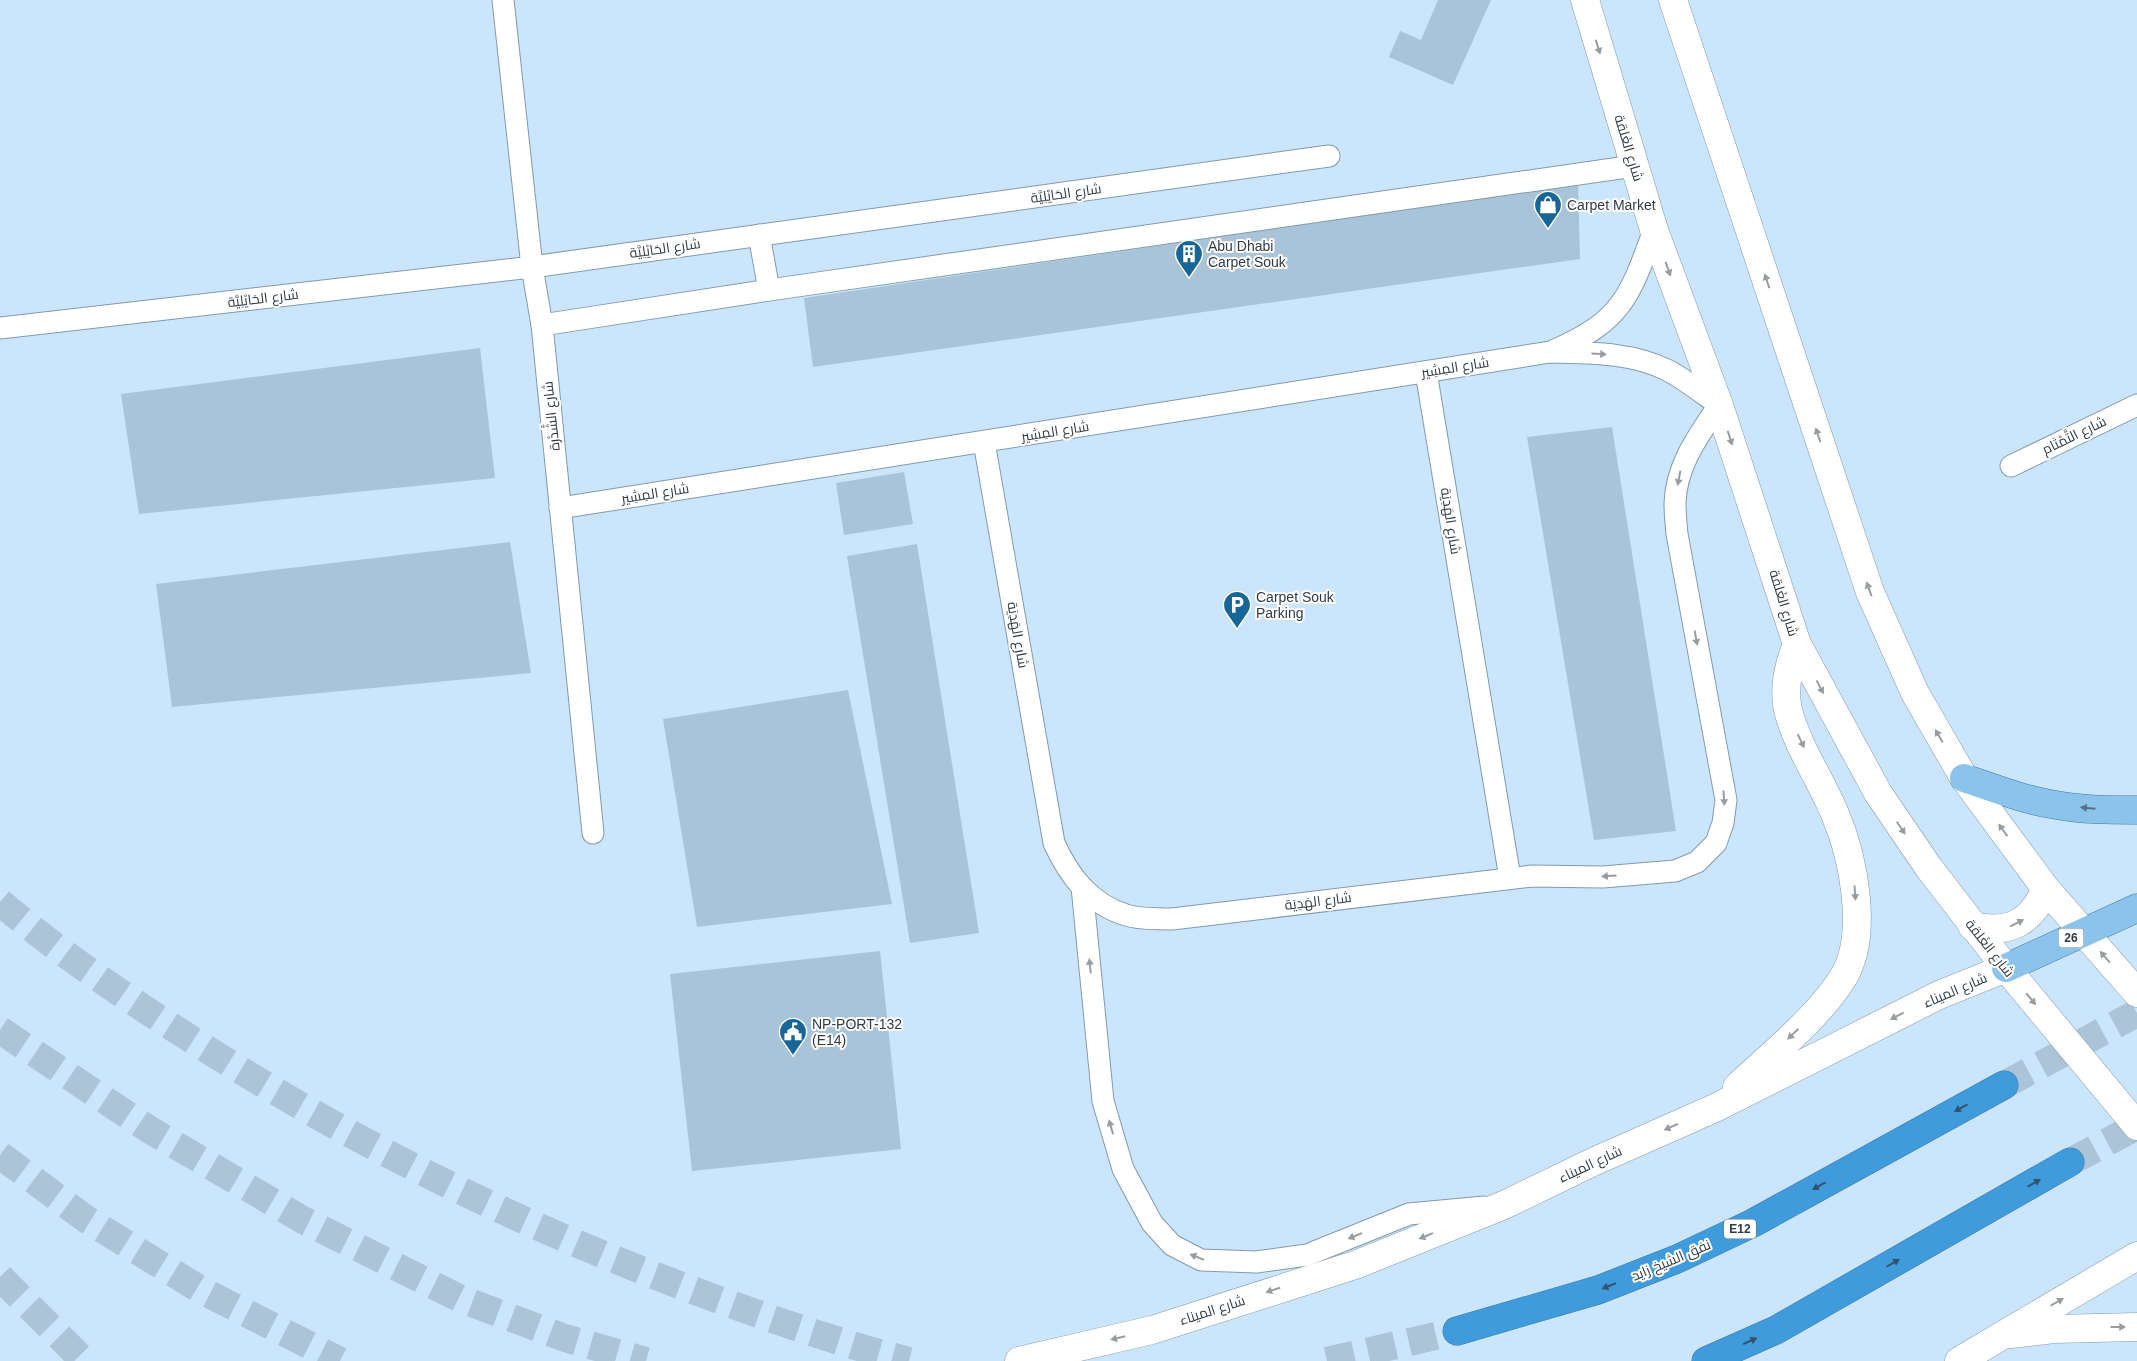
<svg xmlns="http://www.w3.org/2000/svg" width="2137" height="1361" viewBox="0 0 2137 1361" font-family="Arial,Cairo,sans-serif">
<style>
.building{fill:#a9c3d9}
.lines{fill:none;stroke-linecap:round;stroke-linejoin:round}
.highway-tunnel{stroke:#acc4d7;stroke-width:28;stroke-dasharray:28 14;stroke-linecap:butt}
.lane-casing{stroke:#819aaf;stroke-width:23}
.secondary-casing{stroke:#819aaf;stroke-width:29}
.primary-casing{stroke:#3a79a7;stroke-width:29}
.highway-casing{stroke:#3a79a7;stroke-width:29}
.lane{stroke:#fff;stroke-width:21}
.secondary{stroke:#fff;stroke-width:28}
.primary{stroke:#8cc3ea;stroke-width:28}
.highway{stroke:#3f9bdc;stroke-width:28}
.oneway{fill:#989da2}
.oneway2{fill:#557186}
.oneway3{fill:#34536a}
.labels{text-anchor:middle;stroke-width:4;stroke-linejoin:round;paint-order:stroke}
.shield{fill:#fff;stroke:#6e767c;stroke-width:1}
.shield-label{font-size:12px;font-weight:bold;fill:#303b44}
.street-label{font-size:14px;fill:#303b44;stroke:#fff}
.poi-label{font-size:14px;fill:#303b44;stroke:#fff;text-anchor:start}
</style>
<rect width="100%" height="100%" fill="#cbe6fc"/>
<g class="building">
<polygon points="1438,0 1491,0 1453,85 1389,57 1400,31 1421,40"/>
<polygon points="1578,184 1580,259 813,367 804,298"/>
<polygon points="480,348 495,478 139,514 121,394"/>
<polygon points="1612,427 1676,831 1594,840 1527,437"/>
<polygon points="904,472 913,524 844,535 836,483"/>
<polygon points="510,542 531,673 172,707 156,584"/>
<polygon points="917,544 979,933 910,943 847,556"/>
<polygon points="848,690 892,904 697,927 663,719"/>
<polygon points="880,951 901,1149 692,1171 670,974"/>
</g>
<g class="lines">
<g class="highway-tunnel">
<path d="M 0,902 C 64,957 134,1003 205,1048 C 362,1148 529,1229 703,1294 C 771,1319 839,1343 909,1361"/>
<polyline points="0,1030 150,1130 303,1220 461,1299 565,1338 646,1361"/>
<polyline points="2004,1085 2137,1013"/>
<polyline points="0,1155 86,1219 201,1290 340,1361"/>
<polyline points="2070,1162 2137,1126"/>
<polyline points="0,1277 84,1361"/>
<polyline points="1327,1361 1457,1331"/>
</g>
<defs>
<g id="lane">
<polyline points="503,0 532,267 542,325 593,833"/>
<polyline points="759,235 769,290"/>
<polyline points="542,325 769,290 1634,166"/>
<polyline points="0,328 532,267 1329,156"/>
<path d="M 1555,350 C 1622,321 1630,296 1654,230"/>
<polyline points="1426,372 1510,878"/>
<polyline points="2011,466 2137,405"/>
<path d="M 560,508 L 1550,352 C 1590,353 1631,352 1667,370 C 1686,380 1702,393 1719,405 C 1699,435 1676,465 1675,503 C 1675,513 1676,524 1677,534 L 1726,800 L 1723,823 L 1716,843 L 1697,862 L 1675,871 L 1603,877 L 1532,876 L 1172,919 C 1158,918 1140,920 1126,915 C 1090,904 1069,876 1054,843 L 984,442"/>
<polyline points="1082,887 1103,1101 1123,1169 1152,1223 1172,1245 1201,1260 1256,1262 1307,1255 1409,1214 1484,1207"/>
</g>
<g id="secondary">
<polyline points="1585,0 1654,230 1719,405 1797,644 1878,793 1929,868 2006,968 2137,1126"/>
<polyline points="1673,0 1870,592 1915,693 1964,778 2046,889 2137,993"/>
<path d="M 1972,926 C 2009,934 2030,924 2046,889"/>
<path d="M 1737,1087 C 1772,1054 1820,1016 1844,976 C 1869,933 1853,856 1835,814 C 1821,780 1797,746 1788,710 C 1783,687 1789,665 1797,644"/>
<polyline points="2011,1334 2054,1329 2137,1327"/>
<polyline points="1019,1361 1152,1330 1355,1265 1504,1205 1593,1162 1715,1108 1939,995 2006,968"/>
<polyline points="1959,1361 2137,1256"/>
</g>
<g id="primary">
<path d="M 1964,778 C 1994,788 2024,800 2056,805 C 2083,810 2110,810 2137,810"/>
<polyline points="2006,968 2137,908"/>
</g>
<g id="highway">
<polyline points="1457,1331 1598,1290 1677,1259 1753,1223 2004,1085"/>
<polyline points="1706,1361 1776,1330 2070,1162"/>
</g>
</defs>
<use href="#lane" class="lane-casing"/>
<use href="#secondary" class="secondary-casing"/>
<use href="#primary" class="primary-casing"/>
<use href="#highway" class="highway-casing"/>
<use href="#lane" class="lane"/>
<use href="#secondary" class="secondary"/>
<use href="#primary" class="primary"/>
<use href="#highway" class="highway"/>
</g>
<defs><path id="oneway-solid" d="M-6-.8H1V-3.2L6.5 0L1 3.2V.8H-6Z" transform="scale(1.25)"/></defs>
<g class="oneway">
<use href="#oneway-solid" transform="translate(1598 47) rotate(73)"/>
<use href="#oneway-solid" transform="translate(1668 269) rotate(70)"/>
<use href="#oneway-solid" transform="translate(1767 281) rotate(-108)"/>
<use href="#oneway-solid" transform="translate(1599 354) rotate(3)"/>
<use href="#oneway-solid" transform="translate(1818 435) rotate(-108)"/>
<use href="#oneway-solid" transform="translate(1730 438) rotate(72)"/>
<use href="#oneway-solid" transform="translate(1679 478) rotate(101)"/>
<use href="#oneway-solid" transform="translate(1869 589) rotate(-110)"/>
<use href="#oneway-solid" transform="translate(1696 638) rotate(80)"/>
<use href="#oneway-solid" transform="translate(1820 687) rotate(62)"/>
<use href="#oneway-solid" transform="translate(1939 736) rotate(-120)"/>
<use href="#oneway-solid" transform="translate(1801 741) rotate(64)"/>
<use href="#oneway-solid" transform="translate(1724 798) rotate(86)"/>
<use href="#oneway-solid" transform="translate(1901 828) rotate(56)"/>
<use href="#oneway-solid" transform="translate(2003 830) rotate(-126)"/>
<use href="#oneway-solid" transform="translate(1609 876) rotate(176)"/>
<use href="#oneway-solid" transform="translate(1855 893) rotate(86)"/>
<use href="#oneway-solid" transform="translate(2017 923) rotate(-27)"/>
<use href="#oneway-solid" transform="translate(2105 957) rotate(-131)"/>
<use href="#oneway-solid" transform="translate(1090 966) rotate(-96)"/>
<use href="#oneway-solid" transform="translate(2031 999) rotate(50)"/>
<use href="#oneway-solid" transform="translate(1897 1016) rotate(153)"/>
<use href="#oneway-solid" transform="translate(1793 1034) rotate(136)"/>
<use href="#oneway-solid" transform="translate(1111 1127) rotate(-106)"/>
<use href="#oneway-solid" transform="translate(1671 1127) rotate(156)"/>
<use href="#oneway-solid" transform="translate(1355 1236) rotate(158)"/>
<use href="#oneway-solid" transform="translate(1426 1236) rotate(158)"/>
<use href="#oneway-solid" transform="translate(1197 1257) rotate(-158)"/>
<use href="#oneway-solid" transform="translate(1273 1290) rotate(163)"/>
<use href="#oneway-solid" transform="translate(2057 1302) rotate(-30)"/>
<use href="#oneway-solid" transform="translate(2118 1327)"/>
<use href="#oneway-solid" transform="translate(1118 1338) rotate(167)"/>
</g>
<use class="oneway2" href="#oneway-solid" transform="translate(2088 808) rotate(-175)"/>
<g class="oneway3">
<use href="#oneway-solid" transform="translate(1961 1108) rotate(151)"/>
<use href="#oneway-solid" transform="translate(2034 1183) rotate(-30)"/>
<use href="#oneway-solid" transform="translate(1819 1186) rotate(151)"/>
<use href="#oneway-solid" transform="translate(1893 1263) rotate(-30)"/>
<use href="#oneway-solid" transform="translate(1609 1286) rotate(158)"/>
<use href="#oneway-solid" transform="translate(1750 1341) rotate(-24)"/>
</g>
<defs>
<symbol id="shop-pin" viewBox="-11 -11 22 30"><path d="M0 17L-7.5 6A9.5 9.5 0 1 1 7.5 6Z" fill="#176698" stroke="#fff"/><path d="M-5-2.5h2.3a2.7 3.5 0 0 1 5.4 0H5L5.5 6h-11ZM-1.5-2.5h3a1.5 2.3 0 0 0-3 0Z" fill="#fff"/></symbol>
<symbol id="building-pin" viewBox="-11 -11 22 30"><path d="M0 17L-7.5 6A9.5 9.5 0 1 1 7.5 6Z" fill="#176698" stroke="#fff"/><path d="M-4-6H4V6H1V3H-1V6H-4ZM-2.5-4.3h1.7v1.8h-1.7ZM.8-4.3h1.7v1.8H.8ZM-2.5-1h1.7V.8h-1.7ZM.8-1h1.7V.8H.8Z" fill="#fff"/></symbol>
<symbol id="parking-pin" viewBox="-11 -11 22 30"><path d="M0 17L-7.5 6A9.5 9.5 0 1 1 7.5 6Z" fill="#176698" stroke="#fff"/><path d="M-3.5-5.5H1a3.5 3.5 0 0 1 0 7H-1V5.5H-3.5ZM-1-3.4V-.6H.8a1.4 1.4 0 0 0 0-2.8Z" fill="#fff"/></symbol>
<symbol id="civic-pin" viewBox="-11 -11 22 30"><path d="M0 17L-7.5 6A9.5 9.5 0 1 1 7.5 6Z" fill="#176698" stroke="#fff"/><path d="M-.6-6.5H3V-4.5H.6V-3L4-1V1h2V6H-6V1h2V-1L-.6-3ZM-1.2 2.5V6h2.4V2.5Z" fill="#fff"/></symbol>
</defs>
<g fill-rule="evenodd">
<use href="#shop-pin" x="1532" y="189" width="32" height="43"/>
<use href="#building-pin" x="1173" y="238" width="32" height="43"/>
<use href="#parking-pin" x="1221" y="589" width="32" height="43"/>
<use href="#civic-pin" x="777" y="1016" width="32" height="43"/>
</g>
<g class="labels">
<g class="shield">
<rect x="2058.5" y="928.5" width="25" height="19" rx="4"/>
<rect x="1724" y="1219.5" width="32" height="19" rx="4"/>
</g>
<g class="shield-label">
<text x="2071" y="942">26</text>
<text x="1740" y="1233">E12</text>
</g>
<g class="street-label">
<text transform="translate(1629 148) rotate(73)" y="5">شارع الغَلقة</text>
<text transform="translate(1066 193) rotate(-8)" y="5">شارع الحَايْلِيَّة</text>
<text transform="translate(665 248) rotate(-8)" y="5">شارع الحَايْلِيَّة</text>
<text transform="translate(263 298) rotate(-7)" y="5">شارع الحَايْلِيَّة</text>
<text transform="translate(1455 367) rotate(-9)" y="5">شارع المِشِير</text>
<text transform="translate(551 416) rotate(-96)" y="5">شارع الشَّدْرة</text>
<text transform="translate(1055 431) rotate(-9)" y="5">شارع المِشِير</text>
<text transform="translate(2074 435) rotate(-26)" y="5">شارع التَّمْتَام</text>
<text transform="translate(655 493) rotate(-9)" y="5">شارع المِشِير</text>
<text transform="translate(1451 521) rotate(81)" y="5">شارع الهَدِيَة</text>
<text transform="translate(1784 603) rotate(73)" y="5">شارع الغَلقة</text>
<text transform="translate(1018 635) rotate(80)" y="5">شارع الهَدِيَة</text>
<text transform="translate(1318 901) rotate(-7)" y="5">شارع الهَدِيَة</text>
<text transform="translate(1990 948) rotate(52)" y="5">شارع الغَلقة</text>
<text transform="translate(1955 990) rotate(-23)" y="5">شارع الميناء</text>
<text transform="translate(1590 1164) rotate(-25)" y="5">شارع الميناء</text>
<text transform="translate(1671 1260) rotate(-23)" y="5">نفق الشيخ زايد</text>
<text transform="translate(1212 1310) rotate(-18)" y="5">شارع الميناء</text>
</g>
<g class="poi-label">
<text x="1567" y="210">Carpet Market</text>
<text x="1208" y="251">Abu Dhabi<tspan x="1208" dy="16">Carpet Souk</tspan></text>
<text x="1256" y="602">Carpet Souk<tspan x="1256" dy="16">Parking</tspan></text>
<text x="812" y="1029">NP-PORT-132<tspan x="812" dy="16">(E14)</tspan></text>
</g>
</g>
</svg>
